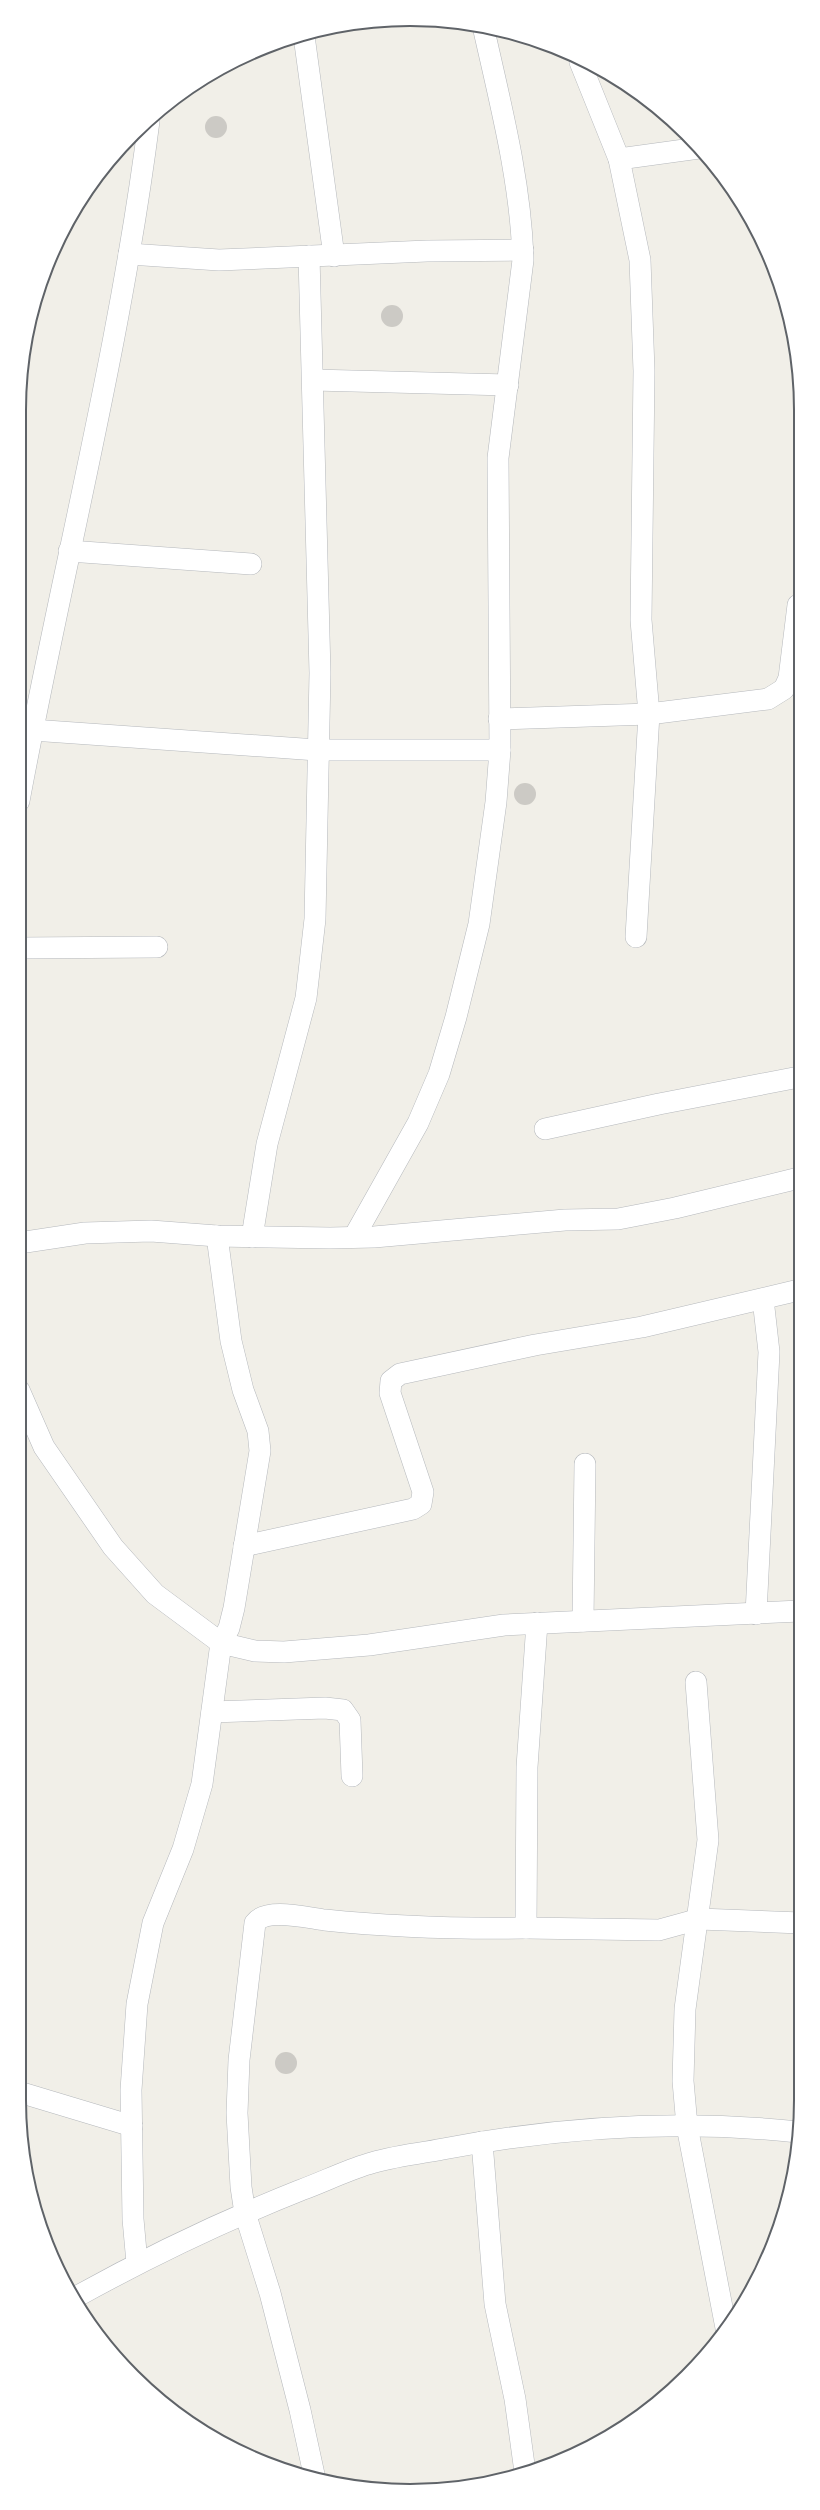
<svg xmlns="http://www.w3.org/2000/svg" width="820" height="2510" viewBox="0 0 820 2510" font-family="Manrope,sans-serif">
<style>
.building{fill:#cccac5}
.lines{fill:none;stroke-linecap:round;stroke-linejoin:round}
.street-casing{stroke:#b5b8bc;stroke-width:22}
.street{stroke:#fff;stroke-width:21}
.rim{fill:none;stroke:#5f6368;stroke-width:2}
</style>
<rect width="100%" height="100%" fill="#f1efe8"/>
<g class="building">
<circle cx="216" cy="127" r="11"/>
<circle cx="392" cy="316" r="11"/>
<circle cx="525" cy="794" r="11"/>
<circle cx="286" cy="2063" r="11"/>
</g>
<g class="lines">
<defs>
<g id="street">
<polyline points="304,36 334,256"/>
<polyline points="580,62 619,159 640,260 644,371 641,620 649,714 636,937"/>
<polyline points="619,159 699,148"/>
<polyline points="129,254 219,260 427,251 523,250"/>
<polyline points="313,380 508,385"/>
<polyline points="69,551 251,564"/>
<polyline points="499,719 649,714 768,699 784,689 789,678 798,605"/>
<polyline points="19,727 32,730 317,750 500,750"/>
<path d="M 19,801 C 61,574 120,350 149,121"/>
<polyline points="19,948 157,947"/>
<polyline points="545,1129 659,1104 799,1077"/>
<polyline points="252,1237 267,1144 306,998 315,919 320,673 309,256"/>
<path d="M 354,1237 L 418,1123 L 439,1074 L 456,1017 L 479,924 L 496,802 L 500,750 L 498,458 L 523,260 C 521,182 500,102 483,26"/>
<polyline points="19,1243 85,1233 151,1231 217,1236 330,1238 374,1237 565,1220 618,1219 675,1208 799,1178"/>
<polyline points="19,1390 44,1447 113,1547 155,1594 221,1643 255,1651 284,1652 369,1645 504,1625 800,1611"/>
<polyline points="244,1546 413,1509 421,1504 423,1492 390,1393 391,1381 400,1374 535,1345 642,1327 799,1290"/>
<polyline points="756,1614 769,1352 763,1299"/>
<polyline points="583,1621 585,1464"/>
<polyline points="537,1623 527,1767 526,1928 659,1930 699,1919 801,1923"/>
<polyline points="696,1682 708,1840 685,2009 683,2081 687,2126 726,2328"/>
<polyline points="212,1712 325,1708 343,1710 350,1720 352,1776"/>
<polyline points="19,2092 132,2126"/>
<polyline points="482,2142 495,2304 515,2399 525,2472"/>
<polyline points="137,2263 133,2219 131,2090 137,2004 153,1923 183,1849 202,1784 221,1643 229,1628 234,1608 260,1451 258,1431 243,1390 231,1341 217,1236"/>
<path d="M 74,2298 C 148,2257 223,2221 301,2190 C 323,2182 345,2171 368,2164 C 392,2156 418,2154 443,2149 C 559,2127 679,2119 798,2132"/>
<path d="M 315,2479 L 300,2410 L 270,2293 L 245,2213 L 241,2187 L 237,2113 L 239,2060 L 255,1923 C 266,1907 308,1918 325,1920 C 392,1927 458,1929 526,1928"/>
</g>
</defs>
<use href="#street" class="street-casing"/>
<use href="#street" class="street"/>
</g>
<path d="M0 0H820V2510H0ZM410 26H410A384 384 0 0 1 794 410V2100A384 384 0 0 1 410 2484H410A384 384 0 0 1 26 2100V410A384 384 0 0 1 410 26Z" fill="#fff" fill-rule="evenodd"/>
<path class="rim" d="M410 26H410A384 384 0 0 1 794 410V2100A384 384 0 0 1 410 2484H410A384 384 0 0 1 26 2100V410A384 384 0 0 1 410 26Z"/>
</svg>
